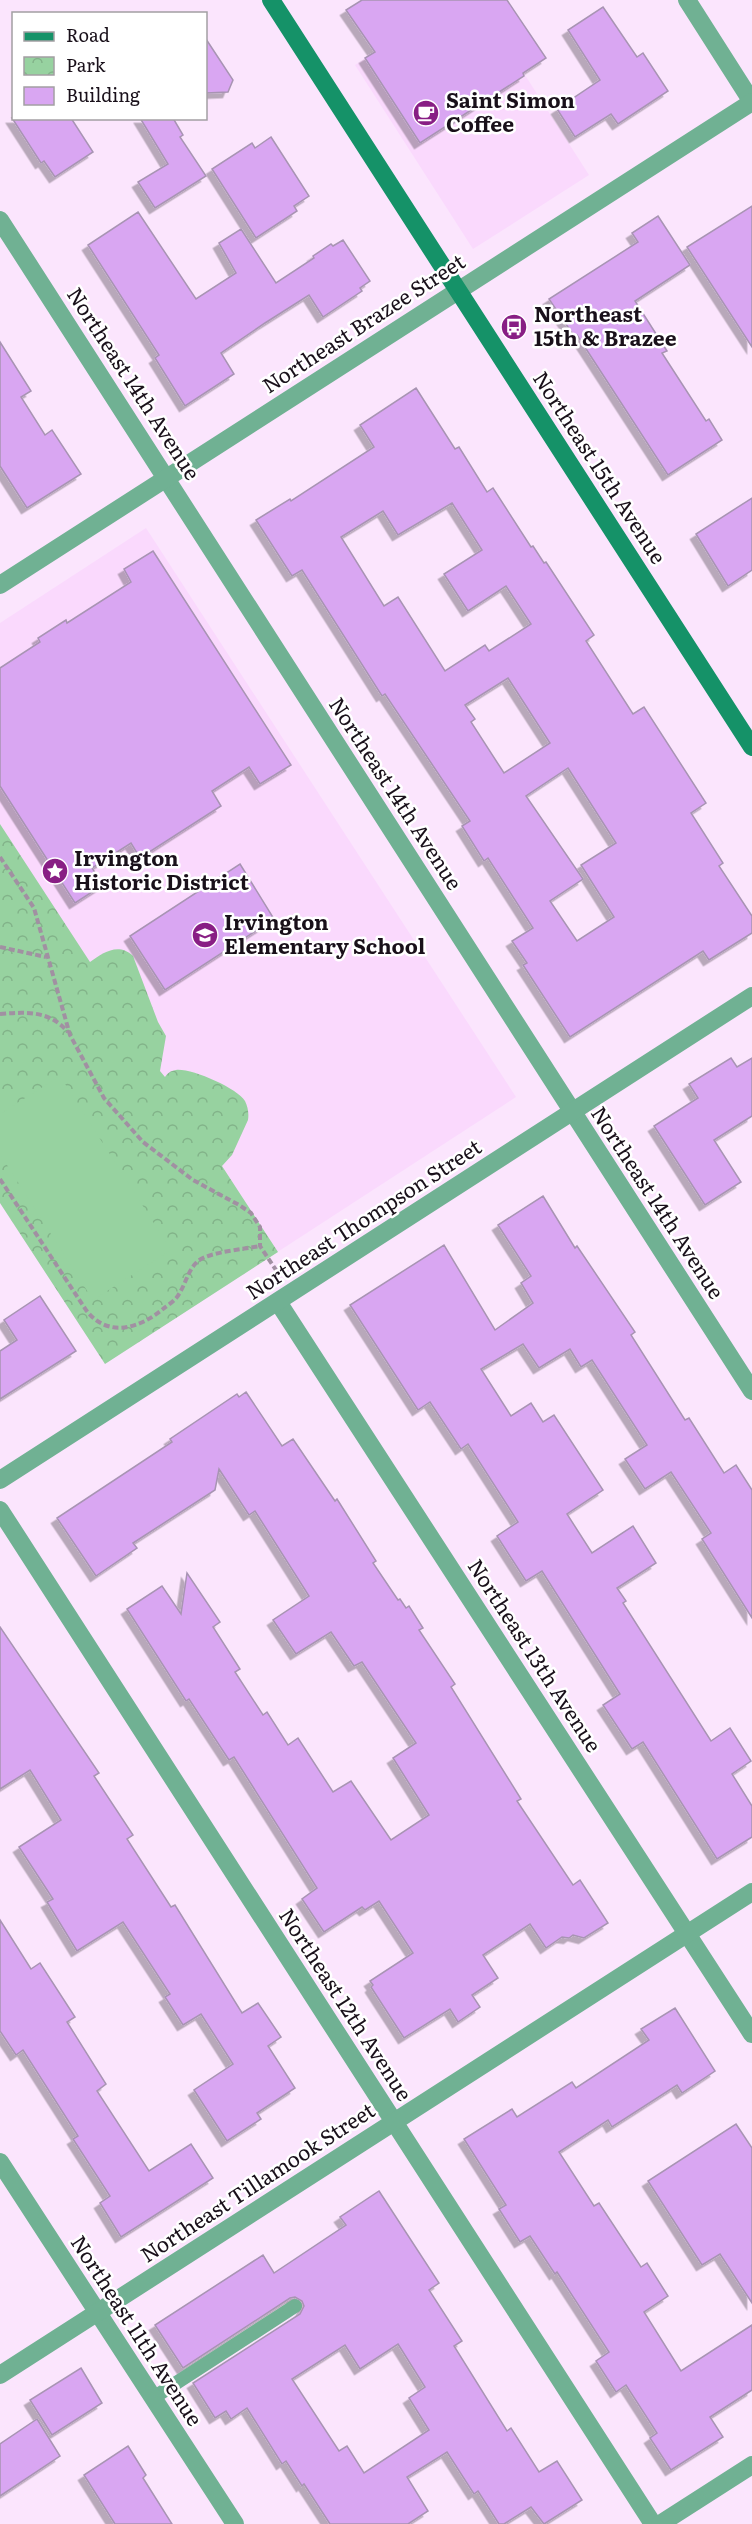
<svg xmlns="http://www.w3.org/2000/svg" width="752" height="2524" viewBox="0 0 752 2524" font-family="Literata,serif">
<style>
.built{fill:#fad9fd}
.park{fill:url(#park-crowns)}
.pitch{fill:#97d2a0}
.building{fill:#d9a6f2;stroke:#a894b3;stroke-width:1.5;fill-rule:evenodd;filter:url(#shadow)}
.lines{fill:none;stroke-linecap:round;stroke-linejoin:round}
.path{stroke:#a190a2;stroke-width:4;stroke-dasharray:6 3;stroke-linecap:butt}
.lane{stroke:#70b193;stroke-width:14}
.street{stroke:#70b193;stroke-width:18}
.secondary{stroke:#159268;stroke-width:18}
.labels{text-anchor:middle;stroke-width:5;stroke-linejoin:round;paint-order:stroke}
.poi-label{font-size:21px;font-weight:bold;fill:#19101a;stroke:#fff;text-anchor:start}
.street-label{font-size:21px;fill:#19101a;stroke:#fff}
</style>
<defs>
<pattern id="park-crowns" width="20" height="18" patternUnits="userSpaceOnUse" patternTransform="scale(1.5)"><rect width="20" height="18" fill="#97d2a0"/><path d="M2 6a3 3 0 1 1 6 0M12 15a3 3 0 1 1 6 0" fill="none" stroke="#82b389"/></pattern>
<filter id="shadow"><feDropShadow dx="-5.5" dy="5.5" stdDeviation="0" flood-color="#0004"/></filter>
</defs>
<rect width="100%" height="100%" fill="#fbe5fd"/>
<g class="built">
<polygon points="455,0 477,0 589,175 473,249 355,65"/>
<polygon points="146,528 516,1097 105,1364 0,1203 0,623"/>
</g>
<path class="park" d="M 0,824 L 90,962 C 103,953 118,942 133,956 L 158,1022 L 166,1036 L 160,1071 L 165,1077 C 168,1073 170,1071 176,1070 C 191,1068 237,1088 245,1101 C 248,1107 249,1114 248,1120 L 232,1155 L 222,1166 L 278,1252 L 105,1364 L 0,1203 Z"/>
<polygon class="pitch" points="60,1076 171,1250 93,1300 0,1154 0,1114"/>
<g class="building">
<polygon points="362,0 507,0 546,58 523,73 524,76 420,143 365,58 375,52 346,10"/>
<polygon points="603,7 637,57 643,53 668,91 618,124 611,114 575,137 557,109 600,80 568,30"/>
<polygon points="206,39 233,80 228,92 206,93"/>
<polygon points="12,118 71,118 93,152 55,177 44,161 41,163"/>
<polygon points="140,118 173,118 183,135 180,137 206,176 155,208 138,182 168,164"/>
<polygon points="271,137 309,196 294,206 297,211 256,238 212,169 252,143 255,148"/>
<polygon points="752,206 752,347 687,247"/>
<polygon points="138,212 196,299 236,273 219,243 241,229 276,283 314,258 313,256 331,244 333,246 343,240 370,281 360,288 362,291 323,317 309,295 265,323 221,353 234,374 185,406 155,358 159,355 88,245"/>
<polygon points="658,216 690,265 635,301 667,351 662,353 706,421 709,419 722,440 668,475 577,335 574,336 549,299 638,242 632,233"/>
<polygon points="0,342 31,391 21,397 45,435 52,430 81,474 27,508 0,466"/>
<path d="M 416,388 L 455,449 L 459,447 L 487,492 L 493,488 L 531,547 L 533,546 L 544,563 L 546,562 L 594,635 L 586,641 L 633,714 L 644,707 L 706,803 L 691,813 L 723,863 L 719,866 L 752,916 L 752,933 L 709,960 L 703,951 L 570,1037 L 523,965 L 527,963 L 512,941 L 533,928 L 488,858 L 484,861 L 462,826 L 470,821 L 385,694 L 382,696 L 302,570 L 292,576 L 256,520 L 290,499 L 291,501 L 374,447 L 360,425 ZM 452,503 L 482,550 L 444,574 L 468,611 L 506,586 L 531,624 L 489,651 L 485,645 L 445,671 L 398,597 L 384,606 L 341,537 L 383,511 L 398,535 ZM 508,678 L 550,743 L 504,773 L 471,722 L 475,719 L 465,705 ZM 568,768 L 616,843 L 581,865 L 614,917 L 577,941 L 550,901 L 583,879 L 526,796 Z"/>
<polygon points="752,498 752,570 728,586 696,534"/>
<polygon points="153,551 291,765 260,784 249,767 212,791 221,806 140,858 131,843 92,868 103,885 75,903 0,786 0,668 40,642 38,638 66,620 67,623 131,582 124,569"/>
<polygon points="240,864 274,919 165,990 130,936"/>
<polygon points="731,1058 737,1067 752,1058 752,1116 714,1140 741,1182 705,1205 654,1126 698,1098 689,1084"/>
<polygon points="543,1196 575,1248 577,1246 635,1332 631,1335 685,1420 689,1418 724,1473 736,1465 752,1490 752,1618 702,1539 711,1533 671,1472 645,1489 625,1459 647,1445 592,1360 581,1367 570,1349 539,1368 523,1344 481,1369 511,1416 531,1403 543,1422 554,1415 603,1490 567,1514 592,1553 633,1526 656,1563 617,1588 626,1601 623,1603 711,1741 730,1728 751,1761 732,1774 752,1806 752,1837 717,1859 643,1742 632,1749 603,1705 620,1694 542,1571 526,1581 497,1536 518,1522 468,1444 461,1449 430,1402 418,1410 350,1305 444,1245 495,1330 533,1303 521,1283 531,1276 498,1225"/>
<polygon points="40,1296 76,1351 0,1399 0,1351 17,1340 4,1320"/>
<polygon points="246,1392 282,1446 293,1439 335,1501 337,1499 376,1561 373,1563 398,1600 400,1599 406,1608 409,1606 423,1628 419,1630 455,1684 451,1687 521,1799 517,1801 573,1885 580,1880 608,1923 584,1938 573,1935 569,1938 562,1937 546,1948 530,1924 483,1955 498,1978 472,1995 480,2007 458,2022 450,2009 404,2038 371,1987 373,1985 370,1981 413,1953 379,1901 365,1910 362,1907 324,1932 302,1899 317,1888 234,1757 229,1760 189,1699 186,1701 127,1609 162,1586 181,1614 187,1573 220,1622 213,1627 240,1669 235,1672 263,1715 267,1712 288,1745 298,1738 333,1792 351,1781 391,1840 429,1815 393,1758 416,1743 362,1662 354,1666 331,1632 296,1654 273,1620 309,1596 255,1511 249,1515 219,1469 215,1490 133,1543 137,1548 96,1576 57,1518 172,1442 170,1439 237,1394 239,1397"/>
<polygon points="0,1627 99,1773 94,1776 133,1835 127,1839 171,1907 175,1905 242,2013 258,2003 281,2037 268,2046 295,2088 257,2113 261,2119 227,2141 194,2090 233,2064 201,2014 183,2025 165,1997 170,1994 123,1922 77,1951 47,1902 53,1899 19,1847 61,1820 30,1770 0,1789"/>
<polygon points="0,1920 31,1969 40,1963 75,2017 67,2022 106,2084 97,2091 149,2171 191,2144 213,2178 121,2237 100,2203 110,2196 73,2139 78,2136 23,2050 16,2055 0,2031"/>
<polygon points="675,2008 715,2071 682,2093 677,2085 612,2127 608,2120 559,2152 594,2206 599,2203 641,2267 647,2263 668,2296 644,2312 681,2371 752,2325 752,2390 710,2417 723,2437 671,2470 650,2438 657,2433 626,2385 616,2392 596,2361 609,2352 557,2272 555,2274 530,2236 520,2242 499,2209 506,2205 464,2139 512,2109 517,2117 572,2082 576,2088 649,2040 641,2029"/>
<polygon points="736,2124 752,2148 752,2303 720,2254 702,2265 648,2181"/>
<path d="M 379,2191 L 439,2283 L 429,2290 L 462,2341 L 454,2346 L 507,2431 L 511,2428 L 539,2472 L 557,2461 L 582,2500 L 544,2524 L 531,2507 L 504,2524 L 499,2524 L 478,2491 L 474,2494 L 447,2452 L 407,2477 L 428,2511 L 408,2524 L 330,2524 L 304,2484 L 302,2486 L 286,2461 L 282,2464 L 247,2408 L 231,2419 L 226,2411 L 215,2418 L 193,2383 L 300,2314 L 304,2306 L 302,2301 L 295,2297 L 290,2298 L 183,2368 L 155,2325 L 263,2255 L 274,2273 L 346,2225 L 340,2217 ZM 398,2344 L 425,2387 L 409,2398 L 429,2430 L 364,2473 L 347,2446 L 339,2451 L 292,2379 L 345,2345 L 360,2369 Z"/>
<polygon points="81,2368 102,2403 52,2435 30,2400"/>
<polygon points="37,2419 60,2456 0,2496 0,2444"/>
<polygon points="128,2446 146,2475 143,2478 172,2524 115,2524 84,2475"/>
</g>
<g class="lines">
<g class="path">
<polyline points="0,857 34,908 70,1035 104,1098 143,1142 193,1180 239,1205 251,1213 260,1227 260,1246 278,1273"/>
<polyline points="0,947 46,957"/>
<path d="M 0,1014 C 26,1012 49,1010 68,1032"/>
<path d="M 0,1179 L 86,1310 C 107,1338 139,1329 163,1309 C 168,1305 176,1300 179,1294 C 186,1283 188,1270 198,1261 C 209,1252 245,1249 260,1246"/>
</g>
<polyline class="lane" points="153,2398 295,2306"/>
<g class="street">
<polyline points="687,0 752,102"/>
<polyline points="0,220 752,1391"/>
<polyline points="0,585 752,102"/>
<polyline points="278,1302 752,2034"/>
<polyline points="0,1480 752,996"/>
<polyline points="0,1510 653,2524"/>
<polyline points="0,2162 235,2524"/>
<polyline points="0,2375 752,1892"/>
<polyline points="660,2524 752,2465"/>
</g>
<polyline class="secondary" points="271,0 752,747"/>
</g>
<defs>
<symbol id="cafe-disc" viewBox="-11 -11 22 22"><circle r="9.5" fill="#881e84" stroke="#fff"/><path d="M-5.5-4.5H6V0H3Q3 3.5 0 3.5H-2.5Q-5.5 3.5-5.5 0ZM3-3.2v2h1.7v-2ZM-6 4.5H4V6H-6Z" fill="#fff"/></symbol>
<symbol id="bus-disc" viewBox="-11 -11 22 22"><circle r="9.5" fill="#881e84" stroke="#fff"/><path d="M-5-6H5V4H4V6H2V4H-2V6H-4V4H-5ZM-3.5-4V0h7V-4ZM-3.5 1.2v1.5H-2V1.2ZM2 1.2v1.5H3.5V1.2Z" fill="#fff"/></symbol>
<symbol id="sight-disc" viewBox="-11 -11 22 22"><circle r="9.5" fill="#881e84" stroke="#fff"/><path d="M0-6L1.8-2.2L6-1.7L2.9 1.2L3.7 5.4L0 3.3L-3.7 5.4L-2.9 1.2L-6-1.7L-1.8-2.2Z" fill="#fff"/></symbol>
<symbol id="school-disc" viewBox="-11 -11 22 22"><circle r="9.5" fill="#881e84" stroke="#fff"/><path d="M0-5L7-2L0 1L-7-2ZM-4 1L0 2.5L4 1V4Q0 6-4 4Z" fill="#fff"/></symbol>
</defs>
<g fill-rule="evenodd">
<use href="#cafe-disc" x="411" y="98" width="30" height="30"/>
<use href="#bus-disc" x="499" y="312" width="30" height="30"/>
<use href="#sight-disc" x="40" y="856" width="30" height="30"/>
<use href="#school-disc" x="190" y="920" width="30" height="30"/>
</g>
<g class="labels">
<g class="poi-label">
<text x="446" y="108">Saint Simon<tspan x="446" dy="24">Coffee</tspan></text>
<text x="534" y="322">Northeast<tspan x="534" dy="24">15th &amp; Brazee</tspan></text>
<text x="74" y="866">Irvington<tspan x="74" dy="24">Historic District</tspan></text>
<text x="224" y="930">Irvington<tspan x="224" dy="24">Elementary School</tspan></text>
</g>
<g class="street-label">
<text transform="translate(364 324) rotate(-33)" y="7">Northeast Brazee Street</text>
<text transform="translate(133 384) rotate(57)" y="7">Northeast 14th Avenue</text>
<text transform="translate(599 468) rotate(57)" y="7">Northeast 15th Avenue</text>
<text transform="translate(395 794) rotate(57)" y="7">Northeast 14th Avenue</text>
<text transform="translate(657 1203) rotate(57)" y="7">Northeast 14th Avenue</text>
<text transform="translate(364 1220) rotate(-33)" y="7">Northeast Thompson Street</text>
<text transform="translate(534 1656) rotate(57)" y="7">Northeast 13th Avenue</text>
<text transform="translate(345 2005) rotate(57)" y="7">Northeast 12th Avenue</text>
<text transform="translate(258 2183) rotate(-33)" y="7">Northeast Tillamook Street</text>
<text transform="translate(136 2331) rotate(57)" y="7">Northeast 11th Avenue</text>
</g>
</g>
<rect x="12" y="12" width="195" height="108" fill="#ffffff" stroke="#a39fa3" stroke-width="1.5"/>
<rect x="24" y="32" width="30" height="9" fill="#159268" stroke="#a39fa3" stroke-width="1.5"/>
<text x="66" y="42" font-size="18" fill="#19101a">Road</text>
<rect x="24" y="57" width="30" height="18" fill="url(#park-crowns)" stroke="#a39fa3" stroke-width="1.5"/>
<text x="66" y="72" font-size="18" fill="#19101a">Park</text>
<rect x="24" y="87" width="30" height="18" fill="#d9a6f2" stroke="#a39fa3" stroke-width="1.5"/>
<text x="66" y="102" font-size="18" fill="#19101a">Building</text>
</svg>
